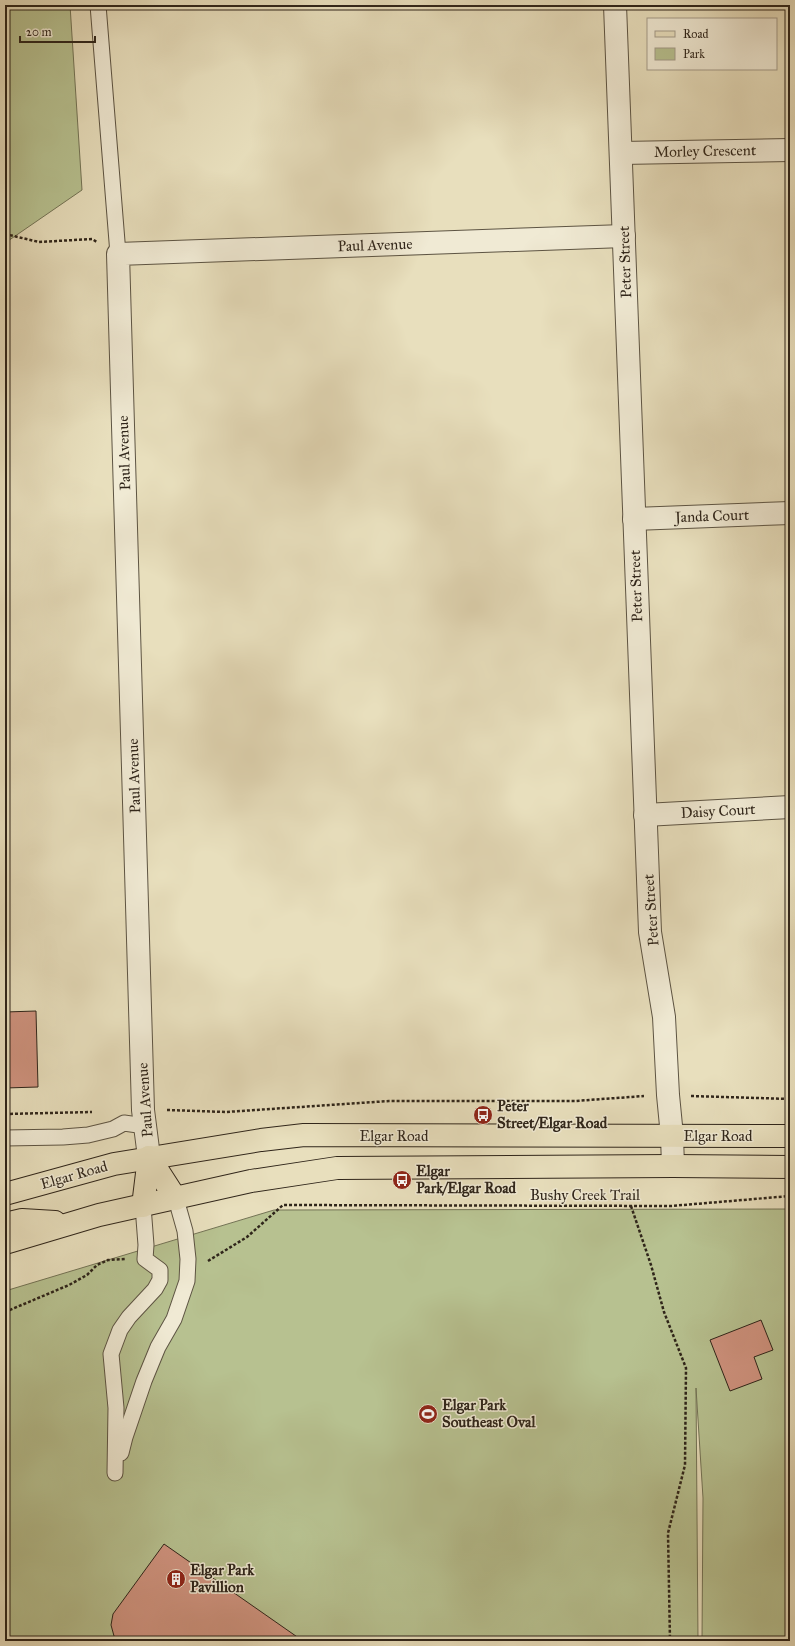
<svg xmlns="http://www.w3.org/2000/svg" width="795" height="1646" viewBox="0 0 795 1646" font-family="'IM FELL Great Primer',serif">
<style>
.green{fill:#b7c190;stroke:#737355}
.building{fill:#cf937f;stroke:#2f251a}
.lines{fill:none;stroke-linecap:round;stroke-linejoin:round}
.service-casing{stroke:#5d5443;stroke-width:17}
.minor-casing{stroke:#5d5443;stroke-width:24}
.primary-casing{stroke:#2f251a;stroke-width:24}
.path{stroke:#2f251a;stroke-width:2.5;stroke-dasharray:3 2;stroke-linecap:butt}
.service{stroke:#f0ead4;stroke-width:15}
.minor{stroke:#f0ead4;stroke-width:22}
.primary{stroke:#e8dfbd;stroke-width:22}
.labels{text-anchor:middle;stroke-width:3;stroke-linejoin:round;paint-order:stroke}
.street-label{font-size:15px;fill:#2f251a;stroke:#f0ead4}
.poi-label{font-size:15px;font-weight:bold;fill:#2f251a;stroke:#f0ead4;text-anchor:start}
</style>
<rect width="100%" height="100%" fill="#e8dfbd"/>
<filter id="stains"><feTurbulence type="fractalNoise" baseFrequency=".005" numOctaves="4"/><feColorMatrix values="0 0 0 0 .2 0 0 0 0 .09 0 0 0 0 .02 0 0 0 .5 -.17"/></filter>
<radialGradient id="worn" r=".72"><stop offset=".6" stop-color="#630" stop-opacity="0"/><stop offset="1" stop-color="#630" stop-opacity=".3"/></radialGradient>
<g class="green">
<polygon points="5,5 70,5 82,190 5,243"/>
<polygon points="790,1209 790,1641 702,1641 703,1498 696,1388 698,1641 5,1641 5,1291 274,1210"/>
</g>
<g class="building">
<polygon points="36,1011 38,1087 5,1088 5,1012"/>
<polygon points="761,1320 773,1350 754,1357 762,1379 730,1391 710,1340"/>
<polygon points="164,1544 303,1641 121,1641 114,1636 111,1625 113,1614"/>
</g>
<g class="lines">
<defs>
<g id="service">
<polyline points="98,5 118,254"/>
<polyline points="5,1138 63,1137 88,1135 113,1129 124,1123 145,1126"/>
<polyline points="121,1453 125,1437 144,1381 158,1347 174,1319 187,1281 188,1259 185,1231 176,1199"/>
<polyline points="115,1473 116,1408 111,1354 120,1330 129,1317 155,1289 160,1280 160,1270 145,1259 146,1245 143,1206"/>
</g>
<g id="minor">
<polyline points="615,5 650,932 664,1017 668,1095 672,1136 673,1166"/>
<polyline points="621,153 790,150"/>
<polyline points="634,519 790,513"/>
<polyline points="645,815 790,807"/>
<polyline points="149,1157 143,1110 118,254 624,236"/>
</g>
<g id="primary">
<polyline points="149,1157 176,1199"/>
<polyline points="5,1194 114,1164 261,1140 304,1135 790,1136"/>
<polyline points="143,1206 149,1157"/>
<polyline points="5,1224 22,1220 55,1222"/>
<polyline points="5,1243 99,1215 251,1181 337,1168 673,1166 790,1167"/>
</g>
</defs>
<use href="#service" class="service-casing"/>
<use href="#minor" class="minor-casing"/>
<use href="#primary" class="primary-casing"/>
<g class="path">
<polyline points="5,234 39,242 92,239 97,242"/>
<polyline points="691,1096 790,1099"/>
<polyline points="167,1110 226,1112 389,1101 575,1101 644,1096"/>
<polyline points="5,1114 92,1112"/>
<polyline points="631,1206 651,1265 664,1312 686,1368 685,1465 668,1533 670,1641"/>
<polyline points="208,1261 247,1237 283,1205 671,1206 790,1196"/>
<polyline points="5,1312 69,1285 87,1275 97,1265 108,1260 125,1259"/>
</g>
<use href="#service" class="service"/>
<use href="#minor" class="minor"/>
<use href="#primary" class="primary"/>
</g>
<defs>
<symbol id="bus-disc" viewBox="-11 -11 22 22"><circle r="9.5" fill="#8f2418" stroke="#f0ead4"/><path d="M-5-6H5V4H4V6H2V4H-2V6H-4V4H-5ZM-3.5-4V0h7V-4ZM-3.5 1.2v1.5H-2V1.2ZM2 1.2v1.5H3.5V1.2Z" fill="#fff"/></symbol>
<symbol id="stadium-disc" viewBox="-11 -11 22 22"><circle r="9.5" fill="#8f2418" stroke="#f0ead4"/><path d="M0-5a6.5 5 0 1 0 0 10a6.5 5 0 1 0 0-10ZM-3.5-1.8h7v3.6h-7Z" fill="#fff"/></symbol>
<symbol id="building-disc" viewBox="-11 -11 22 22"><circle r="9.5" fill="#8f2418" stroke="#f0ead4"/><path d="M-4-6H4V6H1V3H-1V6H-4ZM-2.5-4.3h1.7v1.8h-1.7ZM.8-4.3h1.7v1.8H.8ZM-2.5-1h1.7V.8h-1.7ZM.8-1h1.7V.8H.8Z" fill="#fff"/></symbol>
</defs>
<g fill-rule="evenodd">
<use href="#bus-disc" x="472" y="1104" width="22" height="22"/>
<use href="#bus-disc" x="391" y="1169" width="22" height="22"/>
<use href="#stadium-disc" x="417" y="1403" width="22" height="22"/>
<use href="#building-disc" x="165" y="1568" width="22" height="22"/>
</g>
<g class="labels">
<g class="street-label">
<text transform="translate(705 151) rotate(-1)" y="5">Morley Crescent</text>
<text transform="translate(375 245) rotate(-2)" y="5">Paul Avenue</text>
<text transform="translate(625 262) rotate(-92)" y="5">Peter Street</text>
<text transform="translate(124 453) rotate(-92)" y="5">Paul Avenue</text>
<text transform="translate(712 516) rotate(-2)" y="5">Janda Court</text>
<text transform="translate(636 586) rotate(-92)" y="5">Peter Street</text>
<text transform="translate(134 776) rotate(-92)" y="5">Paul Avenue</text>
<text transform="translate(718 811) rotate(-3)" y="5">Daisy Court</text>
<text transform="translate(651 910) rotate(-94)" y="5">Peter Street</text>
<text transform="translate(145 1100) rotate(-94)" y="5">Paul Avenue</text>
<text x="394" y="1141">Elgar Road</text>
<text x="718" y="1141">Elgar Road</text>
<text transform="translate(74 1175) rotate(-16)" y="5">Elgar Road</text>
<text x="585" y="1200">Bushy Creek Trail</text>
</g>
<g class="poi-label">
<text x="497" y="1111">Peter<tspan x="497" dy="17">Street/Elgar Road</tspan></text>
<text x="416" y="1176">Elgar<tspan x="416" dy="17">Park/Elgar Road</tspan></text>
<text x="442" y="1410">Elgar Park<tspan x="442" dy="17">Southeast Oval</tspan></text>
<text x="190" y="1575">Elgar Park<tspan x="190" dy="17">Pavillion</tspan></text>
</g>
</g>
<rect width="795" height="1646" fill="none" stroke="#e8dfbd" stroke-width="20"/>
<rect x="6" y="6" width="783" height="1634" fill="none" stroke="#2f251a" stroke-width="2"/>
<rect x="10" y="10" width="775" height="1626" fill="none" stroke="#2f251a"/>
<rect x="647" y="18" width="130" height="52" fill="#f0ead4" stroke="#a39b8a"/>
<rect x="655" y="31" width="20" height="6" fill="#e8dfbd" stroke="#a39b8a"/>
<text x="683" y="38" font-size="12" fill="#2f251a">Road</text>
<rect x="655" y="48" width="20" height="12" fill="#b7c190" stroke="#a39b8a"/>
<text x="683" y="58" font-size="12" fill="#2f251a">Park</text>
<path d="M20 36v6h75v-6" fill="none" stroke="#2f251a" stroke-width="2"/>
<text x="26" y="36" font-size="12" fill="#2f251a" stroke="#f0ead4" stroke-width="3" paint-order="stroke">20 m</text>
<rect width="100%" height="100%" filter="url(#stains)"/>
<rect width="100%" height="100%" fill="url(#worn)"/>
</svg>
